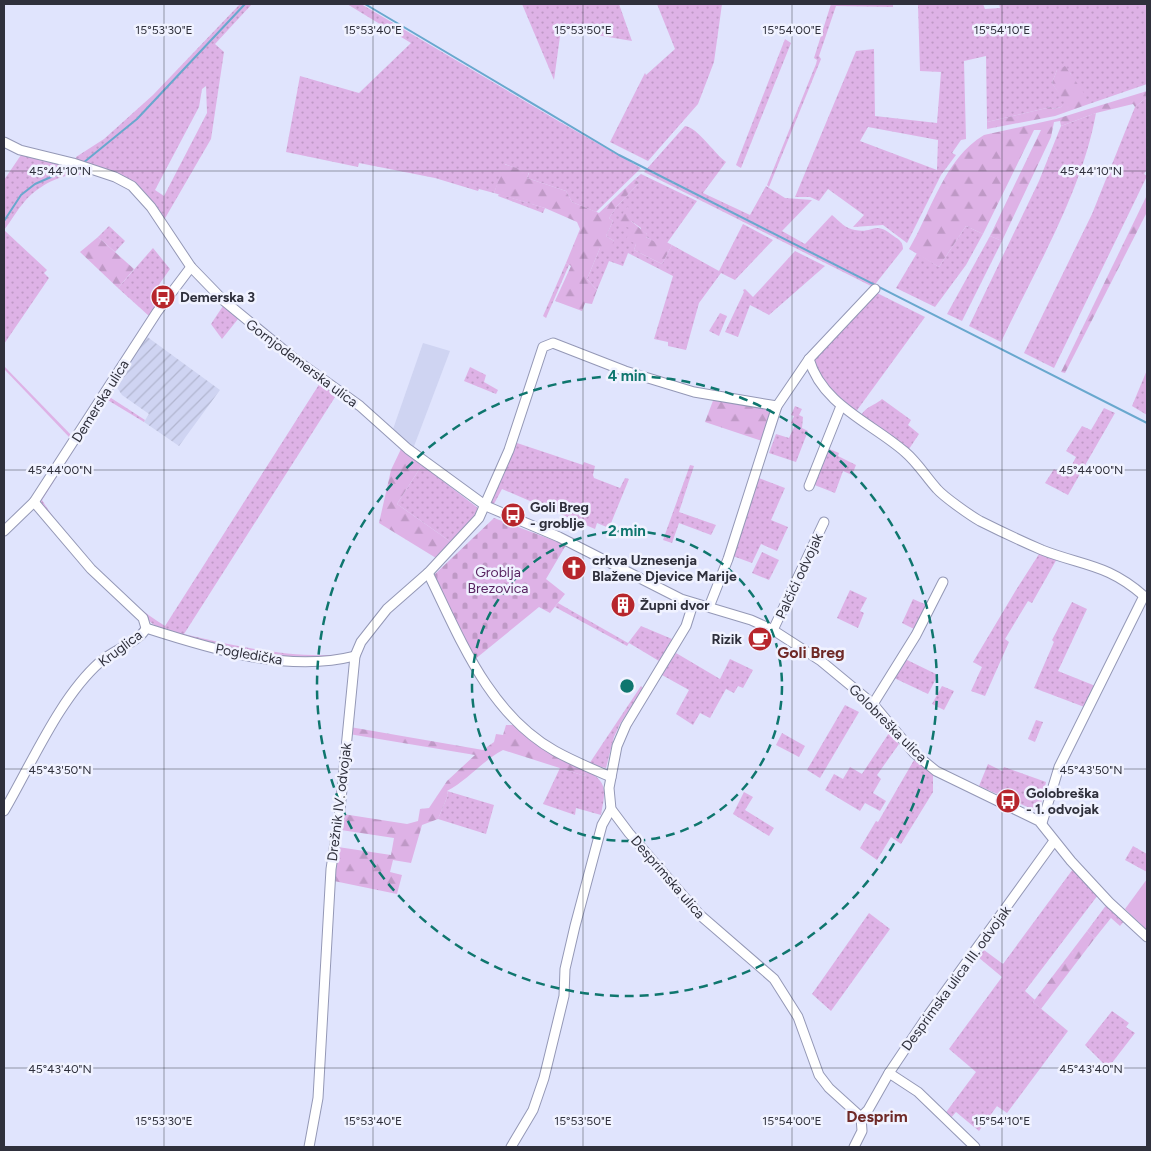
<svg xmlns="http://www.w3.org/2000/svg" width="1151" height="1151" viewBox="0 0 1151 1151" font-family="Figtree,sans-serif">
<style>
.built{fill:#cfd4f2}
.industrial{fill:url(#industrial-furrows)}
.grass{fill:url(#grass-dots);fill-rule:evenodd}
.forest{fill:url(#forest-firs)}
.cemetery{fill:url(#cemetery-stones)}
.park{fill:#deb2e6}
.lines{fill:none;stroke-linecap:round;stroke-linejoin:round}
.stream{stroke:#69a8ce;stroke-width:2}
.minor-casing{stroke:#9498b6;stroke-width:11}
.minor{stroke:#fff;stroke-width:9}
.ticks{fill:none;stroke:#2f303c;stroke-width:1;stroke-opacity:0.45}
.ring{fill:none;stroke:#0f766e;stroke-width:2.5;stroke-dasharray:9 6}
.labels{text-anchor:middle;stroke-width:5;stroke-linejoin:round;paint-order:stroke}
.poi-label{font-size:14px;font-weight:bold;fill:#2f303c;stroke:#f0f2ff;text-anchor:start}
.street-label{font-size:14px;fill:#2f303c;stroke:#f0f2ff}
.park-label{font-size:14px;fill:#582461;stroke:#f0f2ff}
.quarter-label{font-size:16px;font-weight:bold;fill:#6f2927;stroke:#f0f2ff}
.ticks-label{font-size:12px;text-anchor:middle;fill:#2f303c;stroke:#f0f2ff;stroke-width:5;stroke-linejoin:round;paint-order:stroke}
.centre{fill:#0f766e;stroke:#f0f2ff;stroke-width:2.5}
.ring-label{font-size:15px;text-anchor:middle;font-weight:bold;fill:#0f766e;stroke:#f0f2ff;stroke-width:5;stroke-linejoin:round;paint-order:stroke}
</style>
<defs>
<pattern id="industrial-furrows" width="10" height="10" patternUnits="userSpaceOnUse" patternTransform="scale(1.25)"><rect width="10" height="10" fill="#cfd4f2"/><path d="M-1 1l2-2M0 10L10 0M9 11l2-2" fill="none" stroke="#b2b6d0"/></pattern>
<pattern id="grass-dots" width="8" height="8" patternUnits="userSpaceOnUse" patternTransform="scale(1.25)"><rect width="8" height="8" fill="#deb2e6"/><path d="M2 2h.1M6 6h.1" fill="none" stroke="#bf99c6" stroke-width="1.8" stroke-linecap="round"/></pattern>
<pattern id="forest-firs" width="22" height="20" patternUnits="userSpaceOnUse" patternTransform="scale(1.25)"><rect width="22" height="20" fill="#deb2e6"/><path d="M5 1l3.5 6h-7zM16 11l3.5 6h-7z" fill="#bf99c6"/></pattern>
<pattern id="cemetery-stones" width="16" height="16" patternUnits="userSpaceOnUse" patternTransform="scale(1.25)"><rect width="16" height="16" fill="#deb2e6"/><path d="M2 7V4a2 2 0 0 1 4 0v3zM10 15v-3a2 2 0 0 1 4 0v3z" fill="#bf99c6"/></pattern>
</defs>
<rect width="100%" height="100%" fill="#e0e4fd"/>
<polygon class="built" points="423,343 450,351 413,449 392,432"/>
<polygon class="industrial" points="146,336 220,390 179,446 144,422 149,414 122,395 116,386 116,383"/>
<g class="grass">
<path d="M 240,4 L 252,4 L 215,44 L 224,52 L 211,139 L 164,220 L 133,182 L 113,171 L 76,161 L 76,157 L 104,139 L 153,95 ZM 206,86 L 207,113 L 164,196 L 155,190 L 199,107 L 202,89 Z"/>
<polygon points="347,4 361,4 560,122 641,168 596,212 572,202 566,191 527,178 529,173 505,164 494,193 479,189 478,191 435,178 359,163 358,167 286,152 300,76 359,93 411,43"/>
<polygon points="522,4 619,4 632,41 561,29 554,80"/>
<polygon points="657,4 722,4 714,62 698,104 648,161 610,142 645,73 646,75 675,49"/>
<polygon points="831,4 893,5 893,7 836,6 819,56 821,59 769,187 767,185 816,64 817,60 814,58"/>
<path d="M 983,4 L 985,9 L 1000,8 L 999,4 L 1147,4 L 1147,84 L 1086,105 C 1085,93 1075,85 1070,73 L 1057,70 L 1052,83 L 1066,103 L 1061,107 L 1051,109 L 1051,107 L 987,122 L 986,56 L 964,61 L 966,139 L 961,140 L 952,153 L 956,155 L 941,175 L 907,243 L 883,225 L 853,227 L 864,215 L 828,189 L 819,201 L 810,197 L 795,197 L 856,51 L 874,49 L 875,116 L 937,123 L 941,72 L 920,71 L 918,5 ZM 868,127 L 938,140 L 937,170 L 860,141 Z"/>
<polygon points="785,39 791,43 741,168 736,165"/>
<polygon points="1147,97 1147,169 1144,174 1147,176 1054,368 1024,353 1092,214 1135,107"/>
<path d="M 1096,113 C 1082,192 1035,270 1001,342 L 969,326 L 1039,181 L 1061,126 Z"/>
<path d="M 685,126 C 697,127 714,153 726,162 L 703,193 L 750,215 L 766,186 L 785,198 L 812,200 L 782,231 L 805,244 L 832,215 C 839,221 846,229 855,230 C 875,234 873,219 895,237 C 900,240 903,243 903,249 L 873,287 L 644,172 Z"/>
<path d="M 21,155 L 71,165 L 85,171 L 84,176 C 65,170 37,187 25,201 C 17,210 11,221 4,230 L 47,270 L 44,273 L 49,278 L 4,344 L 4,180 Z"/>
<polygon points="641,174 697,201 667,243 661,240 657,244 645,236 647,234 641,230 641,228 631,221 627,207 636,244 634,250 662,264 672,245 719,271 743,224 773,240 735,280 721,273 699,303 686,350 668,346 668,342 654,339 673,276 628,253 623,266 609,261 597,290 587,279 600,248 614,241 606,236 613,221 609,218 617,206 639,183 635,179"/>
<polygon points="499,194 545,208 543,213 498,196"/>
<polygon points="109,226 125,241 115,252 98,237"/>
<polygon points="966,226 983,234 966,265 935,307 896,288 917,253 939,267"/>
<polygon points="990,236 1002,241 962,321 947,314"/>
<polygon points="153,248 170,269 158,286 165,292 149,316 118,288"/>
<polygon points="795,251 825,266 769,315 750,305 738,337 725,332 744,292 743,290 745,289 753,297"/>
<polygon points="566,263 569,265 546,318 543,316"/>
<polygon points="875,292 925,317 855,413 828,389 811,360"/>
<polygon points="223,306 238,319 222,339 211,324"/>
<polygon points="720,313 727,316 719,336 709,331"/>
<polygon points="4,366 73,437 71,439 4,369"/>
<polygon points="470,367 486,375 484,382 498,390 496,394 464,381"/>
<polygon points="1147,370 1147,415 1132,406"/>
<path d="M 320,383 L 337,394 L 184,634 C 235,646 300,661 352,653 C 339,659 326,660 312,660 C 279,660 186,644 159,628 C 148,622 140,612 130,603 C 97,574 61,540 39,502 L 105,397 L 108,396 L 145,420 L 144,422 L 106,399 L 42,500 C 70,545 120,598 165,626 Z"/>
<path d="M 882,399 L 911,420 L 908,425 L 919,434 L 907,452 L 860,417 C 867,405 873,407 882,399 Z"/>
<polygon points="795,406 802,409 799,415 803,417 802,428 808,431 796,462 769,453 776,434 789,438 795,425 791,423 794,416 791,415"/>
<polygon points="1104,408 1115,413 1068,495 1045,483 1054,469 1066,476 1076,457 1066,451 1082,426 1091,430"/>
<polygon points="514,442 583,465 584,462 595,466 593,475 594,478 620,488 625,478 629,479 609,528 597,523 595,529 502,489 494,504 490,503"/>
<polygon points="827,448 839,453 838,456 856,465 852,475 843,471 835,493 812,484"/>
<polygon points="422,465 478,508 478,514 451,542 397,504"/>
<polygon points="690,465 694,466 679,512 716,525 711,535 679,523 672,543 663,540"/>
<polygon points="756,477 785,488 771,520 788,527 777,551 761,544 752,563 730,555"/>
<polygon points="1041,551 1058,557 1032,603 1028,601 1005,639 1009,642 985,696 971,691 982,667 973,662 1016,590"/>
<polygon points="762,552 779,560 769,580 752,573"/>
<polygon points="850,590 867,598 860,611 864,613 858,628 837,618"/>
<polygon points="913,599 929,606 916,630 902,623"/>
<polygon points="1072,602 1087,609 1058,671 1098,687 1087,708 1034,688 1054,642 1052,640"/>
<polygon points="558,603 628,643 641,626 672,639 659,661 629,643 627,646 555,607"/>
<polygon points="676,653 720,679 730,659 753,670 743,688 738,686 734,693 726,689 710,718 700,713 693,725 676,714 689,690 662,675"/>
<polygon points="903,658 938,675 928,694 892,677"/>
<polygon points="641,686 643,688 620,724 614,737 606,768 589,764"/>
<polygon points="942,686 954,691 944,710 932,704"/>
<polygon points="845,705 859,712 820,778 807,770"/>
<polygon points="1036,720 1043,722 1035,742 1028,739"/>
<polygon points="782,733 805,746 799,757 776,745"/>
<polygon points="889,733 899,744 877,775 881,779 873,793 886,801 880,811 865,803 860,811 825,790 834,774 843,779 850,767 862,774"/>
<polygon points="914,760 933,774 933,792 901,844 891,837 877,860 860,848 876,821 878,822"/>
<polygon points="988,764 1002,771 1004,767 1046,782 1039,812 979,786"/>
<path d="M 560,768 L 585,776 L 587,771 C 609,782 605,793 601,815 L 576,808 L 575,815 L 543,804 Z"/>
<polygon points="447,791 494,805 486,834 438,819 448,795"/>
<polygon points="744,792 753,797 745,810 774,828 769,836 733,814"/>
<polygon points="1133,846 1147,854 1147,872 1125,860"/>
<polygon points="1073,869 1098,895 1025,991 1035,1000 1033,1002 1068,1031 1007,1113 997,1106 979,1131 956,1112 949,1120 944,1115 976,1072 949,1049 1002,977 978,957 984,950 1003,964"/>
<polygon points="1107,904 1124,921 1120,926 1111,918 1095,938 1087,931"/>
<polygon points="869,913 890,929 831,1011 812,994"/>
<polygon points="1112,1011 1129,1023 1126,1027 1135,1033 1108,1068 1085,1045"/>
</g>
<g class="forest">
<polygon points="1065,66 1086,96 1086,105 1055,116 987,129 987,122 1051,107 1052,109 1061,107 1065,103 1052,83 1057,70"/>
<path d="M 1147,91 L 1147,97 L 1135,107 L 1133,104 L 1096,113 L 1061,126 L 1060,121 L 1054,122 L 1051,137 L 1002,241 L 990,236 L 1041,130 L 1034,130 L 983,234 L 966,226 L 939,267 L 909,249 C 932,210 944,159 984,135 L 1056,119 Z"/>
<polygon points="504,164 529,172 527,178 566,191 572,202 599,213 635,179 639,183 617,206 609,218 613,221 606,236 614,241 608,253 600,248 587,279 597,290 592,304 585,303 582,311 555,301 571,266 566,263 580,229 577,222 545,208 494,193"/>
<polygon points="1147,195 1147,212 1065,373 1061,372"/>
<polygon points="627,207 631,208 631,221 647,234 646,237 657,243 661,239 672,245 662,264 634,250 636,244 626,239 631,229 617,222"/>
<polygon points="98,237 134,269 118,288 80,252"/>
<polygon points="714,398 771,407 762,441 705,422"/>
<polygon points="401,449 422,465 397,504 451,542 436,558 379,523 391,470"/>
<path d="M 506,725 L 516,725 L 587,771 L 585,776 L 503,750 C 482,761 468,780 447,791 L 448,795 L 438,819 L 422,825 L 411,863 L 393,860 L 390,872 L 402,875 L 397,894 L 334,881 L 338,847 L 391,855 L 394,838 L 341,830 L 343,814 L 407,824 L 418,821 L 420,809 L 429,808 L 447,781 L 475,755 L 349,734 L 350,727 L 483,750 L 494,742 L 496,734 L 503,735 Z"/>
<polygon points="1087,931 1095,938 1041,1009 1033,1002"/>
</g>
<polygon class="cemetery" points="494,518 566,545 546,579 565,594 550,613 539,607 474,660 434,575"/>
<polygon class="park" points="1147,879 1147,930 1125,909"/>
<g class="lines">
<g class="stream">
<polyline points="365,4 619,155 1147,423"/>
<polyline points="83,163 137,119 245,4"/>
<polyline points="4,221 21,195 35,184 74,167"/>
</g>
<defs>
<g id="minor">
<polyline points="4,142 20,150 73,163 115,177 132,186 151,207 191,267 223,300 296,360 360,406 408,449 486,506 559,537 681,599 751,620 773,630 821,661 873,704 914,753 936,771 1039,821 1071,861 1109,902 1147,937"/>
<path d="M 809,359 C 822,405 872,423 905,452 C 918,463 926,477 937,489 C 944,497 971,516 980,521 C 1000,531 1021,541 1042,550 C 1083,566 1108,564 1144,596 L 1059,767 L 1042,823"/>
<polyline points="809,486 841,406"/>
<polyline points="4,531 34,502 157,312 191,267"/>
<path d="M 428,573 C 460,638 488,713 555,751 C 573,761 592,769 611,777"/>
<polyline points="693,604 686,626 626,725 617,746 609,788 611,809 629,833 700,915 774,979 798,1017 819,1075 829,1088 861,1117 862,1131 854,1147"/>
<polyline points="709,607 728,559 777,406 809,359 875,289"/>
<path d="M 146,628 C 211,649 287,673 355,656"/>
<polyline points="773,630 824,522"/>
<polyline points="873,704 916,635 943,582"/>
<path d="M 4,811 C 31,765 60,697 100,662 C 111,651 141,641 146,628 L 143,618 L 91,569 L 34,502"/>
<polyline points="889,1073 918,1092 975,1147"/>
<polyline points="861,1117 868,1110 889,1073 924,1021 1054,841"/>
<polyline points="309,1147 318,1098 331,869 340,810 355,656 361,642 387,609 428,573 479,518 509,450 543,347 553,343 625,371 694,392 777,406"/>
<polyline points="511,1147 533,1110 544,1078 564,996 565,969 575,926 602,825 611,809"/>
</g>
</defs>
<use href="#minor" class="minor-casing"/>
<use href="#minor" class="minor"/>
</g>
<path class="ticks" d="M 164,4 L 164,1147M 373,4 L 373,1147M 583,4 L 583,1147M 792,4 L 792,1147M 1002,4 L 1002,1147M 4,171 L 1147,171M 4,470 L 1147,470M 4,769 L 1147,769M 4,1068 L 1147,1068"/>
<g class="ring">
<circle cx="627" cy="686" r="155"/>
<circle cx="627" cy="686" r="310"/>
</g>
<defs>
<symbol id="bus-disc" viewBox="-11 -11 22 22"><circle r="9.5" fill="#b7262c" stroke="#f0f2ff"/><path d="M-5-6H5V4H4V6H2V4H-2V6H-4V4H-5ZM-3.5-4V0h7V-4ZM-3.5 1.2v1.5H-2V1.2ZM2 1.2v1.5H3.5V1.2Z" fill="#fff"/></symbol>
<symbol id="church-disc" viewBox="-11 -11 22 22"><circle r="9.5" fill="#b7262c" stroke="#f0f2ff"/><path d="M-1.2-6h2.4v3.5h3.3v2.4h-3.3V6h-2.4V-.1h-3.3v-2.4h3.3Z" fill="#fff"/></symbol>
<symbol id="building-disc" viewBox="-11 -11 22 22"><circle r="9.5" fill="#b7262c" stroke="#f0f2ff"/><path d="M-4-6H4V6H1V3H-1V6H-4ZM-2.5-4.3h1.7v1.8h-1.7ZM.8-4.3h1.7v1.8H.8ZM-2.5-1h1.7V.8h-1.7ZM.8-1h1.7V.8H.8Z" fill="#fff"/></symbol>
<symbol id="cafe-disc" viewBox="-11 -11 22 22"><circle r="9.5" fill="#b7262c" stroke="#f0f2ff"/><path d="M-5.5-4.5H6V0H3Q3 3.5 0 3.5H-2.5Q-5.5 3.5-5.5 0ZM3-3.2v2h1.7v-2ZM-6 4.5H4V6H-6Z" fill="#fff"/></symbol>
</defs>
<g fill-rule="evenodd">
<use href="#bus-disc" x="149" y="283" width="28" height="28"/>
<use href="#bus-disc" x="499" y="501" width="28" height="28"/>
<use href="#church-disc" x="560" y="554" width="28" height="28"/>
<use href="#building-disc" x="609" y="591" width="28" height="28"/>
<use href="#cafe-disc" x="746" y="625" width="28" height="28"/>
<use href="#bus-disc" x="994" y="787" width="28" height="28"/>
</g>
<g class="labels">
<g class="poi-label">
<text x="180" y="302">Demerska 3</text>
<text x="530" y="512">Goli Breg<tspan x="530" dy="16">- groblje</tspan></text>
<text x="592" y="565">crkva Uznesenja<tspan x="592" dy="16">Blažene Djevice Marije</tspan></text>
<text x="640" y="610">Župni dvor</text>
<text x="742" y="644" text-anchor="end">Rizik</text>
<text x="1026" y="798">Golobreška<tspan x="1026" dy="16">- 1. odvojak</tspan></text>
</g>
<g class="street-label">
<text transform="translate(302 363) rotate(37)" y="5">Gornjodemerska ulica</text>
<text transform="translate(100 401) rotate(-58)" y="5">Demerska ulica</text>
<text transform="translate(799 576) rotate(-65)" y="5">Palčići odvojak</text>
<text transform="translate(120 648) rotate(-37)" y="5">Kruglica</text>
<text transform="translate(249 654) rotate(10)" y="5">Pogledička</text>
<text transform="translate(888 723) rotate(45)" y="5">Golobreška ulica</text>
<text transform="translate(339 802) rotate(-83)" y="5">Drežnik IV. odvojak</text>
<text transform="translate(668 877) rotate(49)" y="5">Desprimska ulica</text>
<text transform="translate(956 978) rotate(-54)" y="5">Desprimska ulica III. odvojak</text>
</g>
<g class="park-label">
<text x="498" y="577">Groblja<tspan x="498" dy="16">Brezovica</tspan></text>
</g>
<g class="quarter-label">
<text x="811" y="658">Goli Breg</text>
<text x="877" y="1122">Desprim</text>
</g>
</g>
<g class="ticks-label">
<text x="164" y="34">15°53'30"E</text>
<text x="373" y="34">15°53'40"E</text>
<text x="583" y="34">15°53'50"E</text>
<text x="792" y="34">15°54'00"E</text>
<text x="1002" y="34">15°54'10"E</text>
<text x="60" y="175">45°44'10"N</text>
<text x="1091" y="175">45°44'10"N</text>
<text x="60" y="474">45°44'00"N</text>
<text x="1091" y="474">45°44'00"N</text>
<text x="60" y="774">45°43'50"N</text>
<text x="1091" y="774">45°43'50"N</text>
<text x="60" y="1073">45°43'40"N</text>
<text x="1091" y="1073">45°43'40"N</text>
<text x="164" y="1125">15°53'30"E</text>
<text x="373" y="1125">15°53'40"E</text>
<text x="583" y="1125">15°53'50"E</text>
<text x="792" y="1125">15°54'00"E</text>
<text x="1002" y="1125">15°54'10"E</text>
</g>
<circle cx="627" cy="686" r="8" class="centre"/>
<g class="ring-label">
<text x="627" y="381">4 min</text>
<text x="627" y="536">2 min</text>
</g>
<rect width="1151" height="1151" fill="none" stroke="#2f303c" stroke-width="10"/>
</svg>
